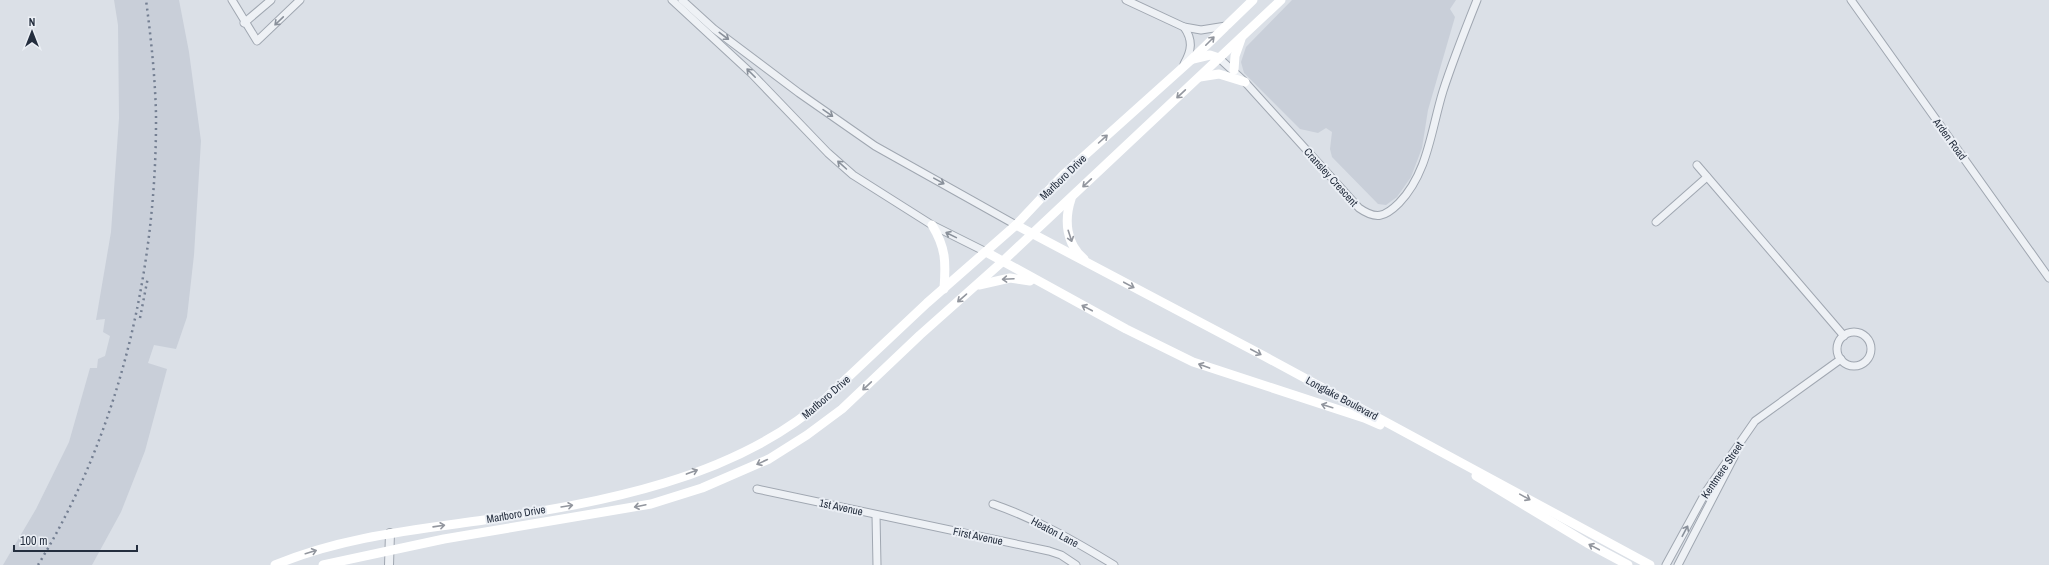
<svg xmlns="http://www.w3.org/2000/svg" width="2049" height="565" viewBox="0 0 2049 565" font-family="'Archivo Narrow',sans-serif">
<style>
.built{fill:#c9cfd9}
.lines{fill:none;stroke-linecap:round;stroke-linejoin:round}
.minor-casing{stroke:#a0a7b1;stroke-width:9}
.tertiary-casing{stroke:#a0a7b1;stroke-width:10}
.minor{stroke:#eef1f5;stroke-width:7}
.tertiary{stroke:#eef1f5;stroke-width:8}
.secondary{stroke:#fff;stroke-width:9}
.rail{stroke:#747f92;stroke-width:2.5;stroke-dasharray:2 4;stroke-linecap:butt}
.oneway{stroke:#89909a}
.oneway2{stroke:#92969e}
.labels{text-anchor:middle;stroke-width:4;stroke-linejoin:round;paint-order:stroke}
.street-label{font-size:11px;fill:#242e3e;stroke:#ebeff5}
</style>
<rect width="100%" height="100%" fill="#dbe0e7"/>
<g class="built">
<polygon points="114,0 179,0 189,52 201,141 194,255 187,317 176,349 154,345 148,363 167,369 145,451 121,512 92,565 3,565 36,509 69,442 90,368 97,368 98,359 105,356 110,336 103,332 105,319 96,320 111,232 119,118 118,25"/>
<polygon points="1292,0 1456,0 1450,9 1455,17 1428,110 1422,148 1411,177 1397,197 1386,205 1378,204 1332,157 1330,149 1332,132 1326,128 1318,133 1300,129 1244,73 1241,62 1246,47"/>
</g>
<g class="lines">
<defs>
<g id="minor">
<polyline points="232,0 257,41 300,0"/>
<polyline points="672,0 752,74 828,153 853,175 932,225 986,252"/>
<polyline points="682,0 714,29 799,93 875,146 1016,225"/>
<polyline points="1126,0 1184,27 1201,30 1226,26"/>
<polyline points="1851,0 2049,278"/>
<polyline points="244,23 271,0"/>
<path d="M 1184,27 C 1193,40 1192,50 1184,64"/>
<path d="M 1219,58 L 1245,82 L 1359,208 C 1376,220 1385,217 1399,203 C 1428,173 1431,130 1443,91 C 1453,60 1465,30 1477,0"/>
<polyline points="1697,165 1844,336"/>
<polyline points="1656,222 1707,177"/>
<circle cx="1854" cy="349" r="17"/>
<polyline points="757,489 1049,551 1061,555 1076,565"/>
<path d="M 993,504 C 1036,519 1075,541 1114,565"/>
<polyline points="876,515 877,565"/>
<polyline points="1666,565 1707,490 1755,421 1841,359"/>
<polyline points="1678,565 1734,457"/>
</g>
<polyline id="tertiary" points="389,565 390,533"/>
</defs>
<use href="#minor" class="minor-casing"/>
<use href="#tertiary" class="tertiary-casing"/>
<use href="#minor" class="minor"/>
<use href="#tertiary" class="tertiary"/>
<g class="secondary">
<polyline points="1193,59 1210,55 1219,58"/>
<polyline points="1234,70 1235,56 1241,39"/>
<polyline points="1200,77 1219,74 1245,82"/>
<path d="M 1071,199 C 1064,220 1066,244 1084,259"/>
<path d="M 932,225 C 946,248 946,262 944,289"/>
<polyline points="1016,225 1264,356 1650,565"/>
<polyline points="986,252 1126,329 1193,362 1364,418 1380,425"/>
<polyline points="979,285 1010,278 1030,281"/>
<polyline points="1476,476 1587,543 1628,565"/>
<path d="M 275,565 C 341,537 413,530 484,520 C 600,503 735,479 826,398 L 927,303 L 1016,225 L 1063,175 L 1190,61 L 1253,0"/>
<polyline points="323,565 444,539 651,504 702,488 769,459 807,435 842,409 920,335 1002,262 1281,0"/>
</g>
<g class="rail">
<polyline points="140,318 148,277"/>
<path d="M 38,565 C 120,431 157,270 156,114 C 155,76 151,38 146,0"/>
</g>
</g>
<defs><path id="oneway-shaft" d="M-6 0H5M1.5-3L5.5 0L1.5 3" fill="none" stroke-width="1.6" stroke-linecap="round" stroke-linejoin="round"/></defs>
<g class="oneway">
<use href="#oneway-shaft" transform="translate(279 21) rotate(136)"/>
<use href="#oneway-shaft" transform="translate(724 36) rotate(37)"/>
<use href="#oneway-shaft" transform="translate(751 73) rotate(-135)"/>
<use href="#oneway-shaft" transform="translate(828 113) rotate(35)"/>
<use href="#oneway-shaft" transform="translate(842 165) rotate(-138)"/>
<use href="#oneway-shaft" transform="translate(939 181) rotate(29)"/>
<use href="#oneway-shaft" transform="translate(951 235) rotate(-154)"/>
<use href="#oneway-shaft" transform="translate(1685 531) rotate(-62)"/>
</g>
<g class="oneway2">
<use href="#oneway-shaft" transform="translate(1210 41) rotate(-45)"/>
<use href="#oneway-shaft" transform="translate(1181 94) rotate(137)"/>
<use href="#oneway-shaft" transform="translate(1103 139) rotate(-42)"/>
<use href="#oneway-shaft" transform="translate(1087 183) rotate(137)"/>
<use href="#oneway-shaft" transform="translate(1070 236) rotate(72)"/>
<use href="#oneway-shaft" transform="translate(1008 279) rotate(177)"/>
<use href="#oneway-shaft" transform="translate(1129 285) rotate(28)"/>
<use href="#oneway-shaft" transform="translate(962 298) rotate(139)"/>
<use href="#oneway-shaft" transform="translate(1087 308) rotate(-152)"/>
<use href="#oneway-shaft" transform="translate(1256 352) rotate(28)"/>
<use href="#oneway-shaft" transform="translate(1204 366) rotate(-160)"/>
<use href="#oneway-shaft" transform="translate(867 386) rotate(137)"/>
<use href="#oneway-shaft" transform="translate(1327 406) rotate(-163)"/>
<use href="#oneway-shaft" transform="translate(762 462) rotate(155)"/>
<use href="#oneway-shaft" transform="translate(692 472) rotate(-20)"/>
<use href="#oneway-shaft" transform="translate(1525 497) rotate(29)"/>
<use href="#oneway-shaft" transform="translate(567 506) rotate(-9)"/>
<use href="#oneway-shaft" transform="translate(640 506) rotate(168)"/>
<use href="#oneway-shaft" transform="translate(439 526) rotate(-8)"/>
<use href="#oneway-shaft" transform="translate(1594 547) rotate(-152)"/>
<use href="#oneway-shaft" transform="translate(311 552) rotate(-17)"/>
</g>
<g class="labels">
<g class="street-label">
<text transform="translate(1950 139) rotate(54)" y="4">Arden Road</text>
<text transform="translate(1063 177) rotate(-44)" y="4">Marlboro Drive</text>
<text transform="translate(1331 177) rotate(48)" y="4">Cransley Crescent</text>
<text transform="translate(826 397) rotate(-41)" y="4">Marlboro Drive</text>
<text transform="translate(1342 398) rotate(28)" y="4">Longlake Boulevard</text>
<text transform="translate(1722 470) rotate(-56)" y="4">Kentmere Street</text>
<text transform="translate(841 507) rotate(12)" y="4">1st Avenue</text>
<text transform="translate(516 514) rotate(-10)" y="4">Marlboro Drive</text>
<text transform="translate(1055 532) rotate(28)" y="4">Heaton Lane</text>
<text transform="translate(978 536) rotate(12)" y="4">First Avenue</text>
</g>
</g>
<g transform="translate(32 32)" stroke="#ebeff5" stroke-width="3" paint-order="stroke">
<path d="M0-3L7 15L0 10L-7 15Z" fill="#242e3e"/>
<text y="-6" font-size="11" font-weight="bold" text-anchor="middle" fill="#242e3e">N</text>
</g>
<path d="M14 545v6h123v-6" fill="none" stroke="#242e3e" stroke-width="2"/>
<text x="20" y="545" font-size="12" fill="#242e3e" stroke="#ebeff5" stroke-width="3" paint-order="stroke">100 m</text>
</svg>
